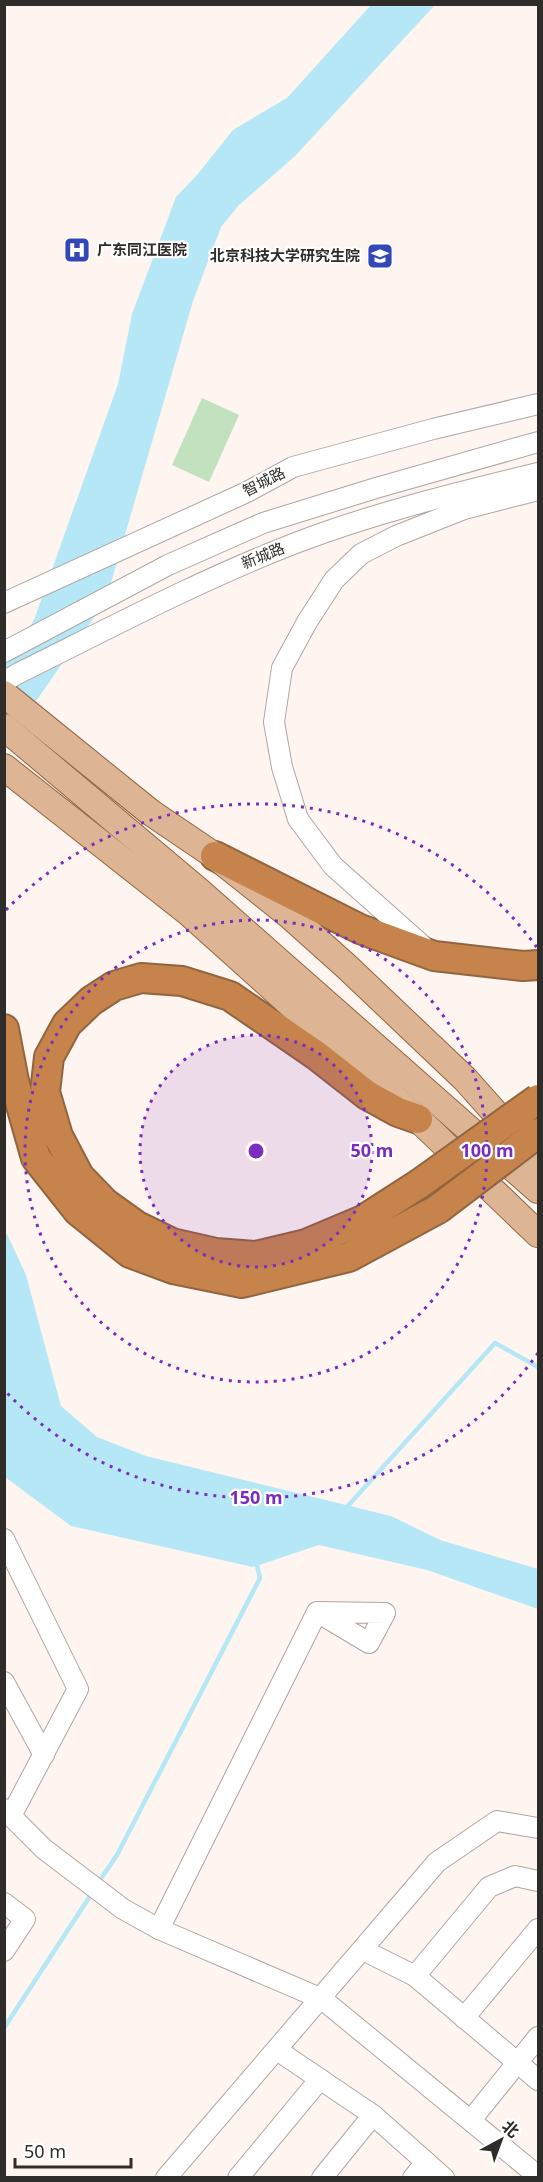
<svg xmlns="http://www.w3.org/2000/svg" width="543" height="2182" viewBox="0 0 543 2182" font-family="'Noto Sans','Noto Sans SC',sans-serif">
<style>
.green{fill:#c2e1bf}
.water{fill:#b5e7f7}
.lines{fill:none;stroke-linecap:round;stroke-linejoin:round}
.stream{stroke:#b5e7f7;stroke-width:4.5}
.minor-casing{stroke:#afa6a3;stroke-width:22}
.major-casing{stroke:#916540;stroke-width:28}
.highway-casing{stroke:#916540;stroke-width:32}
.minor{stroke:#fff;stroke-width:20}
.major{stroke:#ddb594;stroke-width:26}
.highway{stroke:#c6844c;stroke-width:28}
.highway-bridge-casing{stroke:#916540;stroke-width:32;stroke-linecap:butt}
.highway-bridge{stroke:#c6844c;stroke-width:28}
.ring{fill:none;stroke:#7b2cbf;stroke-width:3;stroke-dasharray:3 6}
.labels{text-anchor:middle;stroke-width:4.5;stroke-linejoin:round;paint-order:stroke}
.poi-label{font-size:15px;font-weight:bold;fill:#2f2c2a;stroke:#fff;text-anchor:start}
.street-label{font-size:15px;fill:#2f2c2a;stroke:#fff}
.centre{fill:#7b2cbf;stroke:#fff;stroke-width:3}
.ring-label{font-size:18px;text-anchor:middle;font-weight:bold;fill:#7b2cbf;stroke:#fff;stroke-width:4.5;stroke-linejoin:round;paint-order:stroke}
</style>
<rect width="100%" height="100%" fill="#fef4f0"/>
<polygon class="green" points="202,398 239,415 209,482 172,465"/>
<g class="water">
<polygon points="371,5 435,5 295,156 239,205 221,227 193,301 106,600 5,746 5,664 34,620 118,384 132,314 176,197 197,175 233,130 287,98"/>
<polygon points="5,1234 7,1234 26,1275 61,1406 97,1437 146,1456 391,1516 440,1540 538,1569 538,1609 427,1570 319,1545 253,1567 71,1526 5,1477"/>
</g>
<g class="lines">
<g class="stream">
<polyline points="346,1508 495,1343 538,1367"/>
<polyline points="98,1883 117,1855 260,1578 256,1561"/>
<polyline points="4,2028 92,1893"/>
</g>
<defs>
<g id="minor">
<polyline points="4,603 247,492 293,467 433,429 538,404"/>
<polyline points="4,652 168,565 263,523 376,488 538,442"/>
<path d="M 4,682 L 17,674 C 108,629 198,581 293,544 C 373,513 456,493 538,473"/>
<polyline points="423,946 333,866 298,819 282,767 274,722 282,668 307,622 334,580 361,554 396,536 464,509 538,490"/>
<polyline points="4,1539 78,1689 11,1816"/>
<polyline points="4,1682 44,1755"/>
<polyline points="4,1809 44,1849 123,1909 159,1929 322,1999 538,2176"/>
<polyline points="4,1903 25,1919 4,1951"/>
<polyline points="159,1929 317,1612 369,1643 385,1613 317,1612"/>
<polyline points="363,1950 415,1976 538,2080"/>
<polyline points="415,1976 489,1887 515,1876 538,1881"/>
<polyline points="464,2018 538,1929"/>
<polyline points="277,2050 373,2115 444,2178"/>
<polyline points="471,2120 538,2037"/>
<polyline points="166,2178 437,1862 497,1821 538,1828"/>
<polyline points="238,2178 320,2079"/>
<polyline points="322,2178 373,2115"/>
<polyline points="413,2178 426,2162"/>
</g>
<g id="major">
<polyline points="4,694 150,812 215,856 289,915 346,966 465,1079 538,1161"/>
<polyline points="4,727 200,892 538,1190"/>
<polyline points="4,767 189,913 418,1119 538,1234"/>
</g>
<g id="highway">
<polyline points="215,856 360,929 434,956 523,966 538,965"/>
<polyline points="4,1029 14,1081 36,1158 78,1211 130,1253 173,1269 242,1283 349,1257 438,1209"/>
<polyline points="418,1119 398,1112 367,1095 316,1055 230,996 182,981 141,978 114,986 91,1001 67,1024 49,1057 45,1092 58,1136 79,1176 105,1203 137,1226 172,1243 216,1253 256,1256 306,1244 363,1220 419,1184"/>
</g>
</defs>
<use href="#minor" class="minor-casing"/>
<use href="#major" class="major-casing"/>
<use href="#highway" class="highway-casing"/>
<use href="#minor" class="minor"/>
<use href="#major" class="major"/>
<use href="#highway" class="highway"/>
<defs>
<g id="highway-bridge">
<polyline points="419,1184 538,1099"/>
<polyline points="438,1209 538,1133"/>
</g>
</defs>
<use href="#highway-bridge" class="highway-bridge-casing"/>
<use href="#highway-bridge" class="highway-bridge"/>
</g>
<circle cx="256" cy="1151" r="116" fill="#7b2cbf" fill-opacity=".12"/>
<g class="ring">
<circle cx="256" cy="1151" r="116"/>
<circle cx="256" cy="1151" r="231"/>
<path d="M538 1353A347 347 0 0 1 6 1392M6 910A347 347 0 0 1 538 949"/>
</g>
<defs>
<symbol id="hospital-square" viewBox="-11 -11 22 22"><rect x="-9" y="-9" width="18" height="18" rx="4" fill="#3347b9" stroke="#fff"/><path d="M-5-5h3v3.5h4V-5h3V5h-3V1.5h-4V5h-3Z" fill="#fff"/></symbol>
<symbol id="university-square" viewBox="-11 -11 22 22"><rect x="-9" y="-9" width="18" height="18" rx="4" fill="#3347b9" stroke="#fff"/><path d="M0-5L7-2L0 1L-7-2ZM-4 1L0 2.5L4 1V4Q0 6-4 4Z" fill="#fff"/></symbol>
</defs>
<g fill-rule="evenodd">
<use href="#hospital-square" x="62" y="235" width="30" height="30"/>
<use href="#university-square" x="365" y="241" width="30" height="30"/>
</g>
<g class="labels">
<g class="poi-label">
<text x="97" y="255">广东同江医院</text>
<text x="360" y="261" text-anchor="end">北京科技大学研究生院</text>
</g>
<g class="street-label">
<text transform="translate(264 482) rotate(-27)" y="5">智城路</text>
<text transform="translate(263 556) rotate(-22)" y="5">新城路</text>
</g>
</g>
<circle cx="256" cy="1151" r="9" class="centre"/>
<g class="ring-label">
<text x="372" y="1157">50 m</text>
<text x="487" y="1157">100 m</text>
<text x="256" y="1504">150 m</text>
</g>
<rect width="543" height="2182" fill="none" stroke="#2f2c2a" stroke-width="12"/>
<g transform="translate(501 2140) rotate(41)" stroke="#ffffff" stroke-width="4.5" paint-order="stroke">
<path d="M0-4.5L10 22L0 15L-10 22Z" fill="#2f2c2a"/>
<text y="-9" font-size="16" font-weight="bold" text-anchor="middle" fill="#2f2c2a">北</text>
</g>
<path d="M15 2158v9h116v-9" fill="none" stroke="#2f2c2a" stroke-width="3"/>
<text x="24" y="2158" font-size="18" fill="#2f2c2a" stroke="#ffffff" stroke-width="4.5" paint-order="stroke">50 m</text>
</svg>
